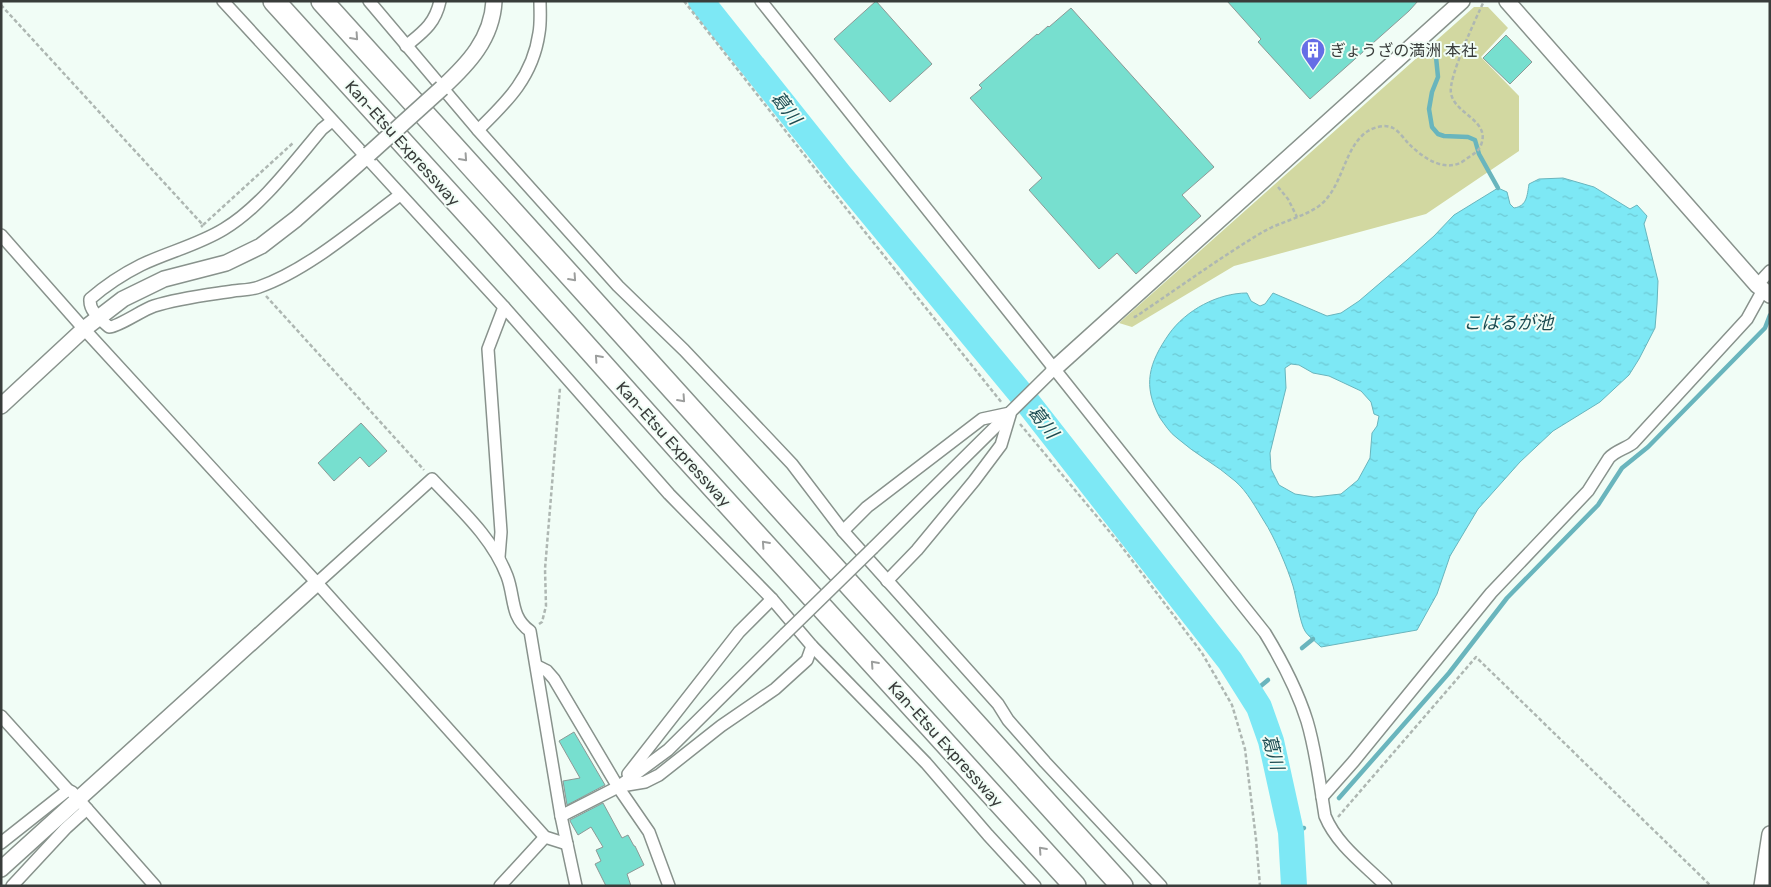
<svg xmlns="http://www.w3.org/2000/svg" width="1771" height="887" viewBox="0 0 1771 887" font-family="Rubik,'Noto Sans JP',sans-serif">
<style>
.green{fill:#d2d8a1}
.water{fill:url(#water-ripples);stroke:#69b5bd;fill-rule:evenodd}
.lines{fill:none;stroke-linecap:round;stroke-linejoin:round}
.stream{stroke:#69b5bd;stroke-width:4.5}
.river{stroke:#7de8f5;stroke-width:26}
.building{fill:#77dfcf;stroke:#8c9996}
.minor-casing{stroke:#88928c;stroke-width:14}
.tertiary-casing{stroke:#88928c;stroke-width:18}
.motorway-casing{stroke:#88928c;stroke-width:24}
.path{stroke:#aeb7b2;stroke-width:2.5;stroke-dasharray:4 2.5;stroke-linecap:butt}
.minor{stroke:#fff;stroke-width:11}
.tertiary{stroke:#fff;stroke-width:15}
.motorway{stroke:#fff;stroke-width:21}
.minor-bridge-casing{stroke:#88928c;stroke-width:14;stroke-linecap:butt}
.tertiary-bridge-casing{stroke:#88928c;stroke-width:18;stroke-linecap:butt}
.minor-bridge{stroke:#fff;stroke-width:11}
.tertiary-bridge{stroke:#fff;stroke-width:15}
.oneway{stroke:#9c9e9d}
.labels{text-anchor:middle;stroke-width:4;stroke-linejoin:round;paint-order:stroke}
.poi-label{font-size:16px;fill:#393d3b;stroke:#f1fdf6;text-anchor:start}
.street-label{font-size:16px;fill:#393d3b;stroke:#f1fdf6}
.water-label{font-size:18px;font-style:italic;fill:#1b4b51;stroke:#f1fdf6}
</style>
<defs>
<pattern id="water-ripples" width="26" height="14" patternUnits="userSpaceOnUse" patternTransform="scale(1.25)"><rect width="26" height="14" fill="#7de8f5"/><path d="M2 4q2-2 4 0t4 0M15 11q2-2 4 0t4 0" fill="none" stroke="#6dc8d3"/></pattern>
</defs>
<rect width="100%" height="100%" fill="#f1fdf6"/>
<polygon class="green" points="1474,7 1488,7 1508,28 1481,57 1519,96 1519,151 1426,214 1234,266 1132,327 1119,323"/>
<path class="water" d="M 1563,178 L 1594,187 L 1630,209 L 1637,205 L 1647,216 L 1644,224 L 1658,281 L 1657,304 L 1655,328 L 1639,359 L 1629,375 L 1600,402 L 1553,431 L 1520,462 L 1478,509 L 1450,556 L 1437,594 L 1417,630 L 1321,647 C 1316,642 1308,636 1305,631 C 1300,623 1296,596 1293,586 C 1288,569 1274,536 1264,521 C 1256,508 1247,491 1235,481 C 1217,465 1195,454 1177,438 C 1170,433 1165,425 1160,418 C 1142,385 1149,363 1169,334 C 1186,310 1218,293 1247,293 L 1251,301 L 1260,306 L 1265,304 L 1273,293 L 1327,316 L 1341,313 L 1359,301 L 1407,260 L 1434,236 L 1454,215 L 1498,188 L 1507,192 L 1510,204 L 1514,208 C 1527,206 1527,196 1529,184 L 1539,179 ZM 1291,364 L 1299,365 L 1313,373 L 1329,376 L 1361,391 L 1371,402 L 1374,414 L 1379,416 L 1377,426 L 1372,433 L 1370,458 L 1358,480 L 1341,494 L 1314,497 L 1295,494 L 1279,485 L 1271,469 L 1270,453 L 1286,388 L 1285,368 Z"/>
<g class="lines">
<g class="stream">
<polyline points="1436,57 1438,77 1432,92 1429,109 1432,127 1438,134 1444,136 1468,137 1475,140 1479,154 1498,188"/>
<polyline points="1302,648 1313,639"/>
<polyline points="1251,694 1268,680"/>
<polyline points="1339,798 1449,673 1507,598 1598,505 1622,468 1648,447 1765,328 1770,315"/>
<polyline points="1291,832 1304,828"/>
</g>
<polyline class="river" points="701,1 839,174 1021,394 1230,661 1259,707 1271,741 1291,832 1294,886"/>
</g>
<g class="building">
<polygon points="876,1 932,64 890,102 834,39"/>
<polygon points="1227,1 1418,1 1409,11 1310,99 1258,42 1261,39"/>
<polygon points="1071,8 1214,167 1182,195 1201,216 1136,274 1117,253 1099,269 1029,190 1042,178 970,98 982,88 979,85 1037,34 1038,35 1048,26 1049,27"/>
<polygon points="1506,35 1532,62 1510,84 1483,58"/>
<polygon points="361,423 387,451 369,467 360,457 334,481 318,463"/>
<polygon points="574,732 605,785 567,805 563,781 580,778 559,741"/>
<polygon points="603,803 622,838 628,835 634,846 635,846 644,865 627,874 631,886 606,886 595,864 601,861 596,850 603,847 591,827 578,835 570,821 570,820"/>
</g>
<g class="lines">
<defs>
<g id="minor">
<polyline points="223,1 504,307 669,494 772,599 812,646 926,763 988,835 1035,886"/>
<polyline points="369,1 478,130 618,286 684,350 792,464 843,531 998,704 1008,720 1045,762 1161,886"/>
<path d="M 761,1 L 1265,633 C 1282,661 1297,689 1307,721 C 1316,751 1320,785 1325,816 C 1337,845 1364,864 1386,886"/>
<path d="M 406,46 C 423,32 435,24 440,1"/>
<path d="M 332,121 L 322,129 C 294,162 261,207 224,229 C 198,245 168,252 141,265 C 123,274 105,286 90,299 C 89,311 100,319 109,327 C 118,327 142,310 154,306 C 179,298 207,295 233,291 C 241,290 251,290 259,287 C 308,270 358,226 400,195"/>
<path d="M 478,130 C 508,101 533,76 539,33 C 541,22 540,11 540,1"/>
<polyline points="1,235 84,329 317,583 545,837 567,844"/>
<polyline points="1757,285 1770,271"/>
<polyline points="843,531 867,507 982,419 1010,413"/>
<polyline points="873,548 1054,369"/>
<polyline points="499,557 501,532 488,349 504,307"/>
<polyline points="887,581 917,550 974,481 1001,445 1010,415"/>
<path d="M 317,583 L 432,479 C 460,509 492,537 507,576 C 515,597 510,617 530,631 L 561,816 L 576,886"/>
<polyline points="537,666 547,671 554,679 618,787 649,832 669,886"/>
<polyline points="1,716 68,790 72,792 155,886"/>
<polyline points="628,774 739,632 772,599"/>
<polyline points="621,786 645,782 659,775 721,726 775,689 797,669 807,660 812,646"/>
<path d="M 1322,797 L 1354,761 L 1491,593 L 1588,491 L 1609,458 C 1615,451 1625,449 1633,443 L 1747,319 L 1763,290"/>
<polyline points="561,816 618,787 668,750 785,634"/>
<polyline points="1,843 68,790"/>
<polyline points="12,886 66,828 87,809"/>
<polyline points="500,886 545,837"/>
</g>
<g id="tertiary">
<polyline points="1507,1 1757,285 1770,295"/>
<path d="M 442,88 C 468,64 492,39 494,1"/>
<polyline points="1054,369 1462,1"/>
<polyline points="1,406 84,329 123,299 164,279 226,263 261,246 296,219 369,154"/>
<polyline points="1,869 317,583"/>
<polyline points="1762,886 1770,834"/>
</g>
<g id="motorway">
<polyline points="274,1 484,232 679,450 1075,886"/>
<polyline points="322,1 1122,886"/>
</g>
</defs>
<use href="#minor" class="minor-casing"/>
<use href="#tertiary" class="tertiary-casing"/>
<use href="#motorway" class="motorway-casing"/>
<g class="path">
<polyline points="684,1 845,207 1002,403"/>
<polyline points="1,5 203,225 201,227"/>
<polyline points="1278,187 1288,199 1297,217"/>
<polyline points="203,225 293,143"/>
<polyline points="266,296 424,470"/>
<path d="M 1134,316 L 1135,317 C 1177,289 1218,259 1261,233 C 1279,222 1302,218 1319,206 C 1344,187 1343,147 1368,131 C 1374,127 1386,124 1393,128 C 1399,131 1404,139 1409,144 C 1423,158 1446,174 1465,160 C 1471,155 1478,153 1481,145 C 1491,120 1454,114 1451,93 C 1448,78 1476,18 1484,1"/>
<polyline points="1020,424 1119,543 1202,653 1232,705 1245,749 1256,839 1260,886"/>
<polyline points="539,624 542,622 546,606 545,569 560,388"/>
<polyline points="1338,817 1476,657 1711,886"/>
</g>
<use href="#minor" class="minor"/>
<use href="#tertiary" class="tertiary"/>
<use href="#motorway" class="motorway"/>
<defs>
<polyline id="minor-bridge" points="785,634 873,548"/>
<polyline id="tertiary-bridge" points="369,154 442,88"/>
</defs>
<use href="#minor-bridge" class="minor-bridge-casing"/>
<use href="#tertiary-bridge" class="tertiary-bridge-casing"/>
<use href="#minor-bridge" class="minor-bridge"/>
<use href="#tertiary-bridge" class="tertiary-bridge"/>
</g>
<defs><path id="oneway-chevron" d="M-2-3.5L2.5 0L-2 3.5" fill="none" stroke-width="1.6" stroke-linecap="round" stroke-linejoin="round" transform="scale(1.25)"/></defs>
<g class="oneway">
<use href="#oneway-chevron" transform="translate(355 37) rotate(48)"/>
<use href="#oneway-chevron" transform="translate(464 158) rotate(48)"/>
<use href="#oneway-chevron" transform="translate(573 278) rotate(48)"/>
<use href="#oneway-chevron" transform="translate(598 358) rotate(-132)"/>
<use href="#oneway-chevron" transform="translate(682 399) rotate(48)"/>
<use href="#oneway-chevron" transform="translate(765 544) rotate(-132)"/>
<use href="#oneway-chevron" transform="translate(874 664) rotate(-132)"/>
<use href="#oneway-chevron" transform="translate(1042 850) rotate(-132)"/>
</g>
<defs>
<symbol id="building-pin" viewBox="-11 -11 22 30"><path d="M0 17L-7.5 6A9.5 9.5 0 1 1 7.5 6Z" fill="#656de6" stroke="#f1fdf6"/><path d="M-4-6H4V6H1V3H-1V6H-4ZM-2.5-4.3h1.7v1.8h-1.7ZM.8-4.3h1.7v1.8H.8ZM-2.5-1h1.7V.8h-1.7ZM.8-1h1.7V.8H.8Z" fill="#fff"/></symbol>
</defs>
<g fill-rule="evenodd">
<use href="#building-pin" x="1299" y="36" width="28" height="38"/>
</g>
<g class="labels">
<g class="poi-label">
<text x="1330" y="56">ぎょうざの満洲 本社</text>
</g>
<g class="street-label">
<text transform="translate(403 143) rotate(48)" y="6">Kan-Etsu Expressway</text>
<text transform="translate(674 444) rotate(48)" y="6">Kan-Etsu Expressway</text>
<text transform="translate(946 744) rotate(48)" y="6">Kan-Etsu Expressway</text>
</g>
<g class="water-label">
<text transform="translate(786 108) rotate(52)" y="6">葛川</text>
<text x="1508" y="329">こはるが池</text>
<text transform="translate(1043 422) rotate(52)" y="6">葛川</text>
<text transform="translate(1273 752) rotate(75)" y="6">葛川</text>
</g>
</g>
<rect width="1771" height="887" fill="none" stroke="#393d3b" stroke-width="5"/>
</svg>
